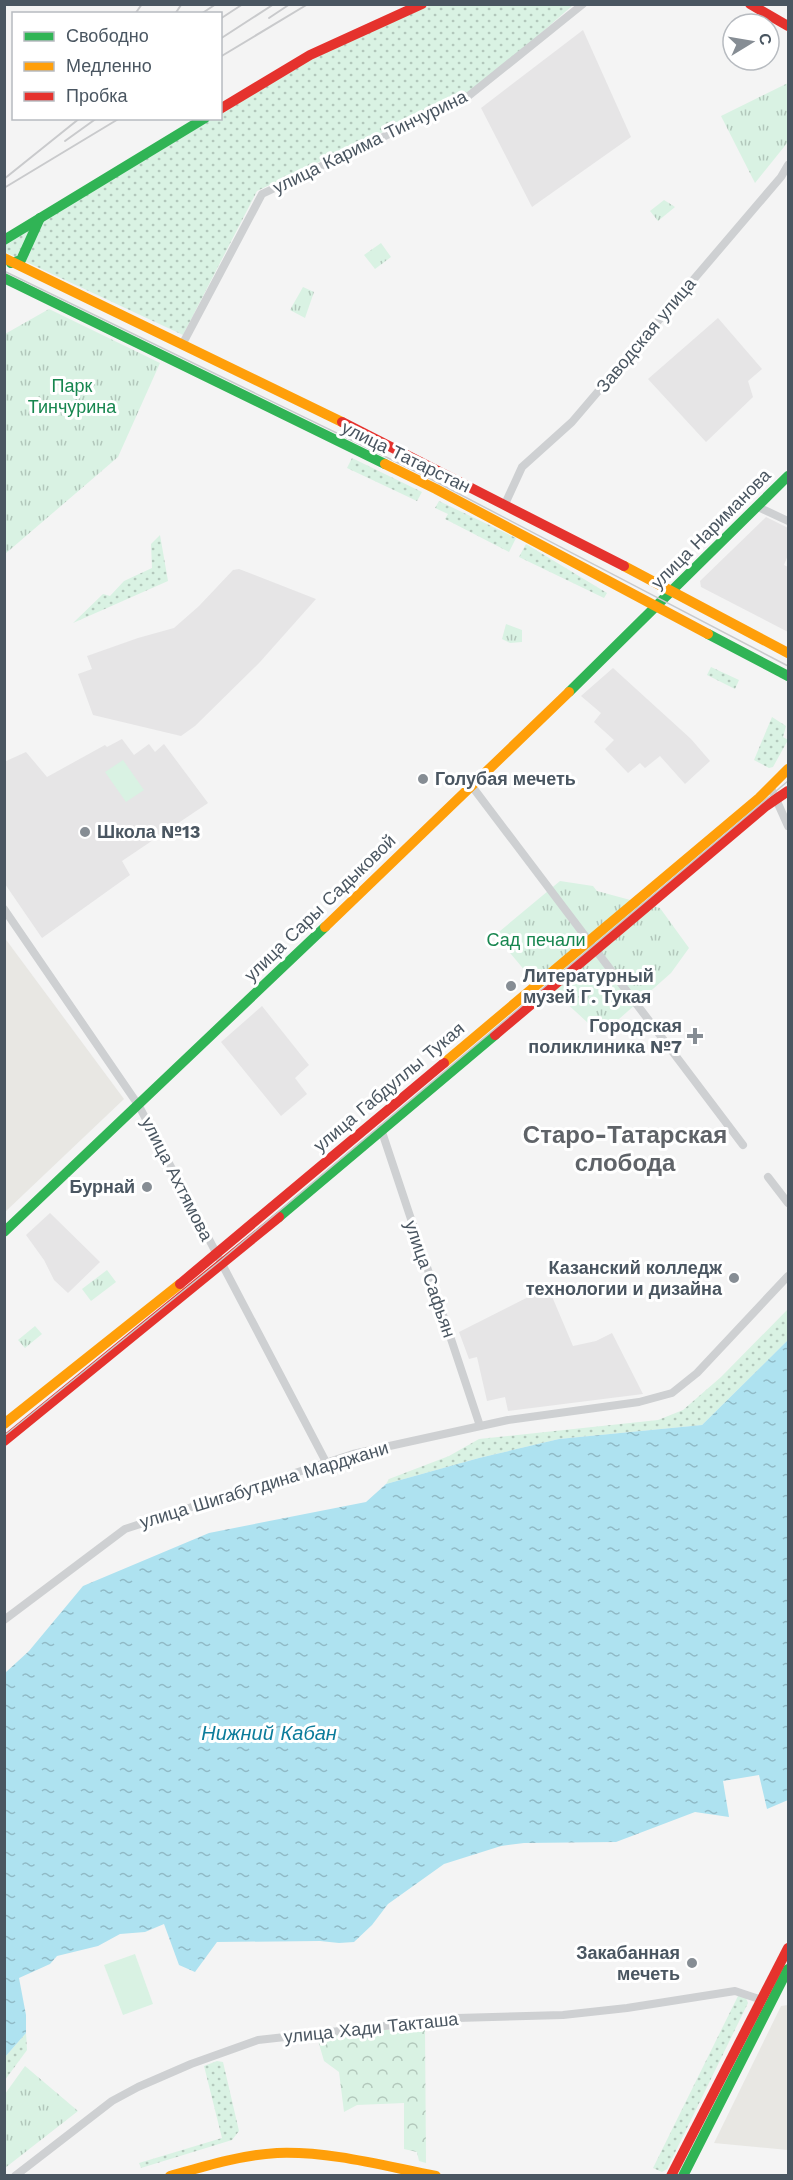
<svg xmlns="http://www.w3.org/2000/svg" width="793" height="2180" viewBox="0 0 793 2180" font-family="'Work Sans',sans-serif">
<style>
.commercial{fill:#e8e7e3}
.education{fill:#e6e5e6}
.grass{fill:url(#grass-dots)}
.forest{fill:url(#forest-crowns)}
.park{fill:url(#park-tufts)}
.garden{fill:#d9f2e3}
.water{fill:url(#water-ripples)}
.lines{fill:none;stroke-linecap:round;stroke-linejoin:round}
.street{stroke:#ced0d2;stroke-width:8}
.fast{stroke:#30b455;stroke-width:10}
.slow{stroke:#ff9f0a;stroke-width:10}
.jam{stroke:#e5322d;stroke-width:10}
.tram{stroke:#c9cacc;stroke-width:1.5}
.rail{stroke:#c9cacc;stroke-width:2}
.poi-dot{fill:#868d94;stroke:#fff;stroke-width:2}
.labels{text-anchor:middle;stroke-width:6;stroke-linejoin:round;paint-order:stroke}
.street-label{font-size:18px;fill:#4a5661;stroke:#fff}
.park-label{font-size:18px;fill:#17864f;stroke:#fff}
.poi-label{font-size:18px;font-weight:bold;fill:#4a5661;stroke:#fff;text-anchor:end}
.water-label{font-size:20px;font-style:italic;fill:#0c7c9b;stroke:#fff}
.district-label{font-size:24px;font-weight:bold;fill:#5f6368;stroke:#fff}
</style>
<defs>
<pattern id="grass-dots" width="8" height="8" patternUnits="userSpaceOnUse" patternTransform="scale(1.5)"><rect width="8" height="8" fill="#d9f2e3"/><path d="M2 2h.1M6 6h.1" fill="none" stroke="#b2c7bb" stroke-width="1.8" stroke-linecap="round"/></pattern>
<pattern id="forest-crowns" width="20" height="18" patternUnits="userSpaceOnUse" patternTransform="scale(1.5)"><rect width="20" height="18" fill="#d9f2e3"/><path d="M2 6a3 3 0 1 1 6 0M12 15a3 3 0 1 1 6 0" fill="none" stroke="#b2c7bb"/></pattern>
<pattern id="park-tufts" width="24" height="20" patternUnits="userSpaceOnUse" patternTransform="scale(1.5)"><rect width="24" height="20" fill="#d9f2e3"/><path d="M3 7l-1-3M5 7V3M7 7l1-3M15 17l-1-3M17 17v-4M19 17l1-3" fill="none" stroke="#b2c7bb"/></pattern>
<pattern id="water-ripples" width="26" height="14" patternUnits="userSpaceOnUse" patternTransform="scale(1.5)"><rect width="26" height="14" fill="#aee2f0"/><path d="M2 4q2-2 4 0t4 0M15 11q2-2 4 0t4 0" fill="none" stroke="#90bac6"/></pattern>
</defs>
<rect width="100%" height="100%" fill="#f4f4f4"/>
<g class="commercial">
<polygon points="4,937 124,1099 5,1212 4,1212"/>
<polygon points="788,2005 788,2150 714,2143 781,2006"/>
</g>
<g class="education">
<polygon points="583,30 631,137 532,207 481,108"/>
<polygon points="718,318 762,369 748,381 753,397 706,442 648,379"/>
<polygon points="766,517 788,528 788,555 784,565 788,567 788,632 701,587 700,581"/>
<polygon points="239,569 316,599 260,662 195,726 181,736 93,715 78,674 92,669 87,656 138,638 174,628 199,606 233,570"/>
<polygon points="613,668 691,739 710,761 685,784 660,756 645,768 640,763 628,773 605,749 614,740 594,722 601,713 581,696"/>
<polygon points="122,739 134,755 149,744 155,752 164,744 208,803 122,861 130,875 42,938 5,884 4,762 26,752 47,777 105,745 107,747"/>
<polygon points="262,1006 309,1065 295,1078 307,1094 281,1116 221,1042"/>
<polygon points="50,1213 100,1262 68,1293 54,1280 44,1260 26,1235"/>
<polygon points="548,1287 573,1346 596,1341 612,1333 643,1394 508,1411 505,1397 487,1401 477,1357 469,1359 459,1332"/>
</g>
<g class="grass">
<polygon points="431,5 573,5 481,86 257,191 183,335 5,252 5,244 212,119 220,118 221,113 311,58"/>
<polygon points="352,458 422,492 417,501 347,468"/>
<polygon points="439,501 516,538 509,552 445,519 448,514 435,508"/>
<polygon points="160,535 168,581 73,623 103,594 110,596 124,581 152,568 151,544"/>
<polygon points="526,544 607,593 604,598 519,557"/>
<polygon points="711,667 739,680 735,689 707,675"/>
<polygon points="772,717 786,726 783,737 788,740 773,767 769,768 754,760"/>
<polygon points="788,1309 788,1340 702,1425 559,1439 479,1458 386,1484 389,1479 449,1456 479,1439 658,1420 683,1410 721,1377"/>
<polygon points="739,1994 746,1998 748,2003 667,2169 662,2172 653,2168"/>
<polygon points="26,2033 27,2050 5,2080 5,2057"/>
<polygon points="217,2061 223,2062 239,2131 232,2140 141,2168 139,2163 222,2138 204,2066"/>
</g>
<polygon class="forest" points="425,2026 426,2163 419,2161 417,2152 404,2149 404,2103 357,2105 344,2112 339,2072 324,2061 317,2037"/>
<g class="park">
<polygon points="788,83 788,142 755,183 721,116"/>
<polygon points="664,200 675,207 658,221 650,211"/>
<polygon points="381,243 391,257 375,269 364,255"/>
<polygon points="303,287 314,292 305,318 290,310"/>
<polygon points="49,309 160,363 118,457 5,554 5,334"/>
<polygon points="506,624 522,630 522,642 510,643 502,639"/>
<polygon points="560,881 593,886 597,891 660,908 689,948 671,973 601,1035 536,975 531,978 506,948 494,936"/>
<polygon points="107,1270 116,1282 91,1301 82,1289"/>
<polygon points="35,1326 42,1334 25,1348 18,1340"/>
<polygon points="25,2066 78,2111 5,2168 5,2094"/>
</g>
<g class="garden">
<polygon points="123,760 144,790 126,802 105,772"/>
<polygon points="135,1954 153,2004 123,2015 104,1965"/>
</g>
<polygon class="water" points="788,1340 788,1800 767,1809 759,1775 723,1781 729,1817 695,1812 616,1842 524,1843 501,1846 444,1864 388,1904 372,1925 354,1942 339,1943 320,1941 217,1942 195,1972 179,1965 164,1924 145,1932 120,1934 98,1946 57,1956 50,1964 19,1978 26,2015 26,2033 5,2057 5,1673 29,1651 83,1586 209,1533 366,1502 386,1484 479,1458 559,1439 702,1425"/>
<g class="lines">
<g class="street">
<polyline points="182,345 262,194 466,98 583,4"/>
<polyline points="505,504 522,467 572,422 781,177 788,165"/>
<polyline points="758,507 788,521"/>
<polyline points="471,785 743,1145"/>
<polyline points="771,788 788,826"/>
<polyline points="4,909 139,1106 326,1462"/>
<polyline points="381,1129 480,1426"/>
<polyline points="768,1177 788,1203"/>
<polyline points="4,1620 125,1529 353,1454 508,1420 639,1402 672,1393 697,1373 788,1276"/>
<polyline points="15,2176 112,2101 138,2087 191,2064 258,2040 457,2018 563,2015 627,2008 735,1991 762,2000"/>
</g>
<g class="fast">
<polyline points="4,240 205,118"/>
<polyline points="11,263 21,260 40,218"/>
<polyline points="4,278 385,464"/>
<polyline points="708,634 788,676"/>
<polyline points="569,692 788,476"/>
<polyline points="279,1217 495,1035"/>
<polyline points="4,1232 325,927"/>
<polyline points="683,2176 788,1969"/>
</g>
<g class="slow">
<polyline points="4,258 342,422"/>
<polyline points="385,464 436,489 708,634"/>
<polyline points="624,566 788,653"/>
<polyline points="325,927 569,692"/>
<polyline points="444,1063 759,798 788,769"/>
<polyline points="4,1424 180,1284"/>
<path d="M 170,2176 C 205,2166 241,2155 277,2153 C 331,2151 384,2166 436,2176"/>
</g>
<g class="jam">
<polyline points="750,4 788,26"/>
<polyline points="220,109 310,55 422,4"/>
<polyline points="342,422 624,566"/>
<polyline points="495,1035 766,806 788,791"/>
<polyline points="180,1284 444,1063"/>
<polyline points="4,1441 279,1217"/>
<polyline points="671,2176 788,1948"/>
</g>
<g class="tram">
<polyline points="4,271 423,475 788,666"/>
<polyline points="4,1436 220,1261 788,781"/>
</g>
<g class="rail">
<polyline points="135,14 142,4"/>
<polyline points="175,14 181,5"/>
<polyline points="201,14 216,4"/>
<polyline points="269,18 290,4"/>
<polyline points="220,19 243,4"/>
<polyline points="220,39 274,4"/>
<polyline points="220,57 308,4"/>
<polyline points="65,141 97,118"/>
<polyline points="4,179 80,118"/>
<polyline points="4,188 120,118"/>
</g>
</g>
<g class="poi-dot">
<circle cx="423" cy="779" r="6"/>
<circle cx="85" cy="832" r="6"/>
<circle cx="511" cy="986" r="6"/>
<path d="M692 1027h6v6h6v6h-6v6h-6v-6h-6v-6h6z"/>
<circle cx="147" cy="1187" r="6"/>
<circle cx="734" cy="1278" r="6"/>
<circle cx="692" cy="1963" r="6"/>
</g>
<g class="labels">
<g class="street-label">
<text transform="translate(370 142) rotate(-26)" y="6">улица Карима Тинчурина</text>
<text transform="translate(646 335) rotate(-50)" y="6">Заводская улица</text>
<text transform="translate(406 457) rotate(26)" y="6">улица Татарстан</text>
<text transform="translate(711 529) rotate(-45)" y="6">улица Нариманова</text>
<text transform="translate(320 908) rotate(-44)" y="6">улица Сары Садыковой</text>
<text transform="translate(389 1087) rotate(-40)" y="6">улица Габдуллы Тукая</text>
<text transform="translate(177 1179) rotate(63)" y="6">улица Ахтямова</text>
<text transform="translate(430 1279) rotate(71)" y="6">улица Сафьян</text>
<text transform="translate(264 1485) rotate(-17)" y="6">улица Шигабутдина Марджани</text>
<text transform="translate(371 2028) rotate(-6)" y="6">улица Хади Такташа</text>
</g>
<g class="park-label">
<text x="72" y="392">Парк<tspan x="72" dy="21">Тинчурина</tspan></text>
<text x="536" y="946">Сад печали</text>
</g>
<g class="poi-label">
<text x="435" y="785" text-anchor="start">Голубая мечеть</text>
<text x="97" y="838" text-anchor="start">Школа №13</text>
<text x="523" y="982" text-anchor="start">Литературный<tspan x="523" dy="21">музей Г. Тукая</tspan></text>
<text x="682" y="1032">Городская<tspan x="682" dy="21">поликлиника №7</tspan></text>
<text x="135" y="1193">Бурнай</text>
<text x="722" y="1274">Казанский колледж<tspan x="722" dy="21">технологии и дизайна</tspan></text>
<text x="680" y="1959">Закабанная<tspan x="680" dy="21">мечеть</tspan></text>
</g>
<g class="water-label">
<text x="269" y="1740">Нижний Кабан</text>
</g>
<g class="district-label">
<text x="625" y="1143">Старо-Татарская<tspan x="625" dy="28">слобода</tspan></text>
</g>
</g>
<rect width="793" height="2180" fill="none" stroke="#4a5661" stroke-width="12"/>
<rect x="12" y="12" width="210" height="108" fill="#ffffff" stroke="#b7bbc0" stroke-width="1.5"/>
<rect x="24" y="32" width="30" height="9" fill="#30b455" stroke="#b7bbc0" stroke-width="1.5"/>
<text x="66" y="42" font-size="18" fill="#4a5661">Свободно</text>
<rect x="24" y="62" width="30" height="9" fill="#ff9f0a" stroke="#b7bbc0" stroke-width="1.5"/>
<text x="66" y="72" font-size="18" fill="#4a5661">Медленно</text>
<rect x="24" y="92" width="30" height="9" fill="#e5322d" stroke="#b7bbc0" stroke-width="1.5"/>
<text x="66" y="102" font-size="18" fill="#4a5661">Пробка</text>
<g transform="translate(751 42) rotate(79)"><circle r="28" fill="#ffffff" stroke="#b7bbc0" stroke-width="1.5"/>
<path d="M0-4.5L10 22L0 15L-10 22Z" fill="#868d94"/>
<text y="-9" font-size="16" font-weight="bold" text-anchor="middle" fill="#4a5661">С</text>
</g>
</svg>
